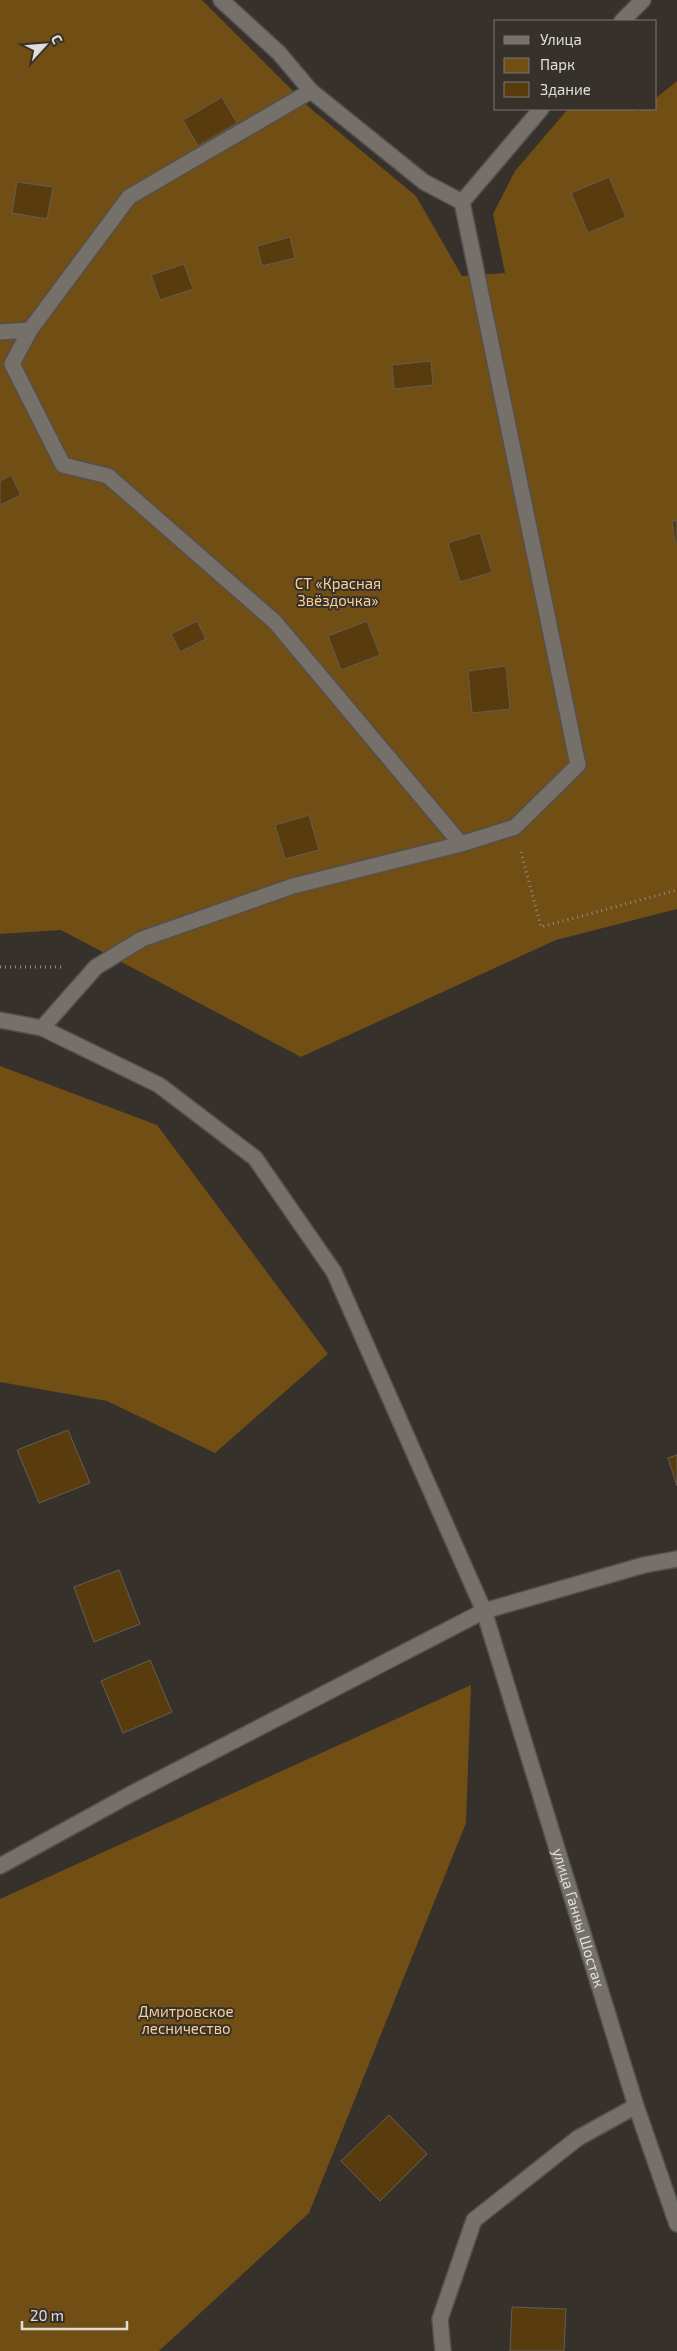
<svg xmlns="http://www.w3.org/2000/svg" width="677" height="2351" viewBox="0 0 677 2351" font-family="'Exo 2',sans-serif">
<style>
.green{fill:#714e14}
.building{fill:#593c0e;stroke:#635e57}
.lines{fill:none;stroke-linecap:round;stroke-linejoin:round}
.lane-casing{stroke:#54504b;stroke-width:18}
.street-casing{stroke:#54504b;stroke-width:18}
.secondary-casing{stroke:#54504b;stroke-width:18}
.path{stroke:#8f8b86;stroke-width:3;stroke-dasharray:1 4;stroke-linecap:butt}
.lane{stroke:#757069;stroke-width:15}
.street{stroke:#757069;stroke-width:15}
.secondary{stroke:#757069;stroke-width:15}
.labels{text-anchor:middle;stroke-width:4;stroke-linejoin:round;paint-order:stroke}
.park-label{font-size:15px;fill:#fcd095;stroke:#36312b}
.street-label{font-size:15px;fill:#e1deda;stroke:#36312b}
</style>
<rect width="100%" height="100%" fill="#36312b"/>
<g class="green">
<polygon points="0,0 202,0 310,108 416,196 462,276 505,273 493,214 515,171 568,109 634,109 639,111 642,109 656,109 656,98 677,81 677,909 556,940 301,1057 61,930 0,934"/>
<polygon points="0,1066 157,1125 328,1354 215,1453 107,1401 0,1382"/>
<polygon points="471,1685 466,1823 309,2213 159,2351 0,2351 0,1899"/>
</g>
<g class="building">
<polygon points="222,97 237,123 198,146 183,120"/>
<polygon points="609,177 626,217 588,233 571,193"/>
<polygon points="17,182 53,187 47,219 12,213"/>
<polygon points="290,237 295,258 262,266 257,246"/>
<polygon points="184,264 193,289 160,300 151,275"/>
<polygon points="431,361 433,385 394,389 392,365"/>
<polygon points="11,475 21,495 0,505 0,481"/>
<polygon points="677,520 677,542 675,543 672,521"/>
<polygon points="480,533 492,572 460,582 448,543"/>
<polygon points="197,621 206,639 180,652 171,634"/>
<polygon points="367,621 380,655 341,670 328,636"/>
<polygon points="506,666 510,709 472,713 468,671"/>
<polygon points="309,815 319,850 285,859 275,825"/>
<polygon points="68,1430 90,1483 39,1503 17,1450"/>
<polygon points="677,1455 677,1486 668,1458"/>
<polygon points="119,1570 140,1624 94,1642 74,1587"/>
<polygon points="150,1660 172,1712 123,1733 101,1681"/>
<polygon points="389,2115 427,2154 380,2201 341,2161"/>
<polygon points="512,2307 566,2309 564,2351 510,2351"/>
</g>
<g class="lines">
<defs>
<g id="lane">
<polyline points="311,91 129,197 30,330 12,364 63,465 108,476 275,622 461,844"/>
<polyline points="0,332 30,330"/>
<polyline points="443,2351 440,2319 474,2220 578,2138 636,2106"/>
</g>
<g id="street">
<polyline points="622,21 643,0"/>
<polyline points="462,202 541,109"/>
<polyline points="42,1028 96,967 142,939 293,886 461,844 515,827 578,765 462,202 424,182 311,91 279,53 221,0"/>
<polyline points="0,1866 131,1794 484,1611 644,1565 677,1559"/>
</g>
<g id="secondary">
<path id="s1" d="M 0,1020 L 42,1028 L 159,1085 L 255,1158 L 334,1272 L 484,1611 L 636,2106 L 677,2224"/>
</g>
</defs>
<use href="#lane" class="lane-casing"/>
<use href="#street" class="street-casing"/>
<use href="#secondary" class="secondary-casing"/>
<g class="path">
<polyline points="521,852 541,927 677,890"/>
<polyline points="0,967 62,967"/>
</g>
<use href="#lane" class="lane"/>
<use href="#street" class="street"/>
<use href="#secondary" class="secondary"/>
</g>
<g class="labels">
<g class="park-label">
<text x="338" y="589">СТ «Красная<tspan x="338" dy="17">Звёздочка»</tspan></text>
<text x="186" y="2017">Дмитровское<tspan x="186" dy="17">лесничество</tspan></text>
</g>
<g class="street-label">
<text dy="5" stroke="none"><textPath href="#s1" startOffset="1124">улица Ганны Шостак</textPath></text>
</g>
</g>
<rect x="494" y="20" width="162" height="90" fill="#36312b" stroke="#7a7671"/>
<rect x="504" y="36" width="25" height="8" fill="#757069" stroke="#7a7671"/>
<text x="540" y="45" font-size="15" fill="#e1deda">Улица</text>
<rect x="504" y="58" width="25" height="15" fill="#714e14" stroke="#7a7671"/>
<text x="540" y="70" font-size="15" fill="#e1deda">Парк</text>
<rect x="504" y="82" width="25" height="15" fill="#593c0e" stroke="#7a7671"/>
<text x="540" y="95" font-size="15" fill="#e1deda">Здание</text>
<g transform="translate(45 45) rotate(64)" stroke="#36312b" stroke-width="4" paint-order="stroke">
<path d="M0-4L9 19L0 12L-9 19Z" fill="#e1deda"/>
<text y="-8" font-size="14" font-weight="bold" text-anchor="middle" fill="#e1deda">С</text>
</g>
<path d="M22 2321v8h105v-8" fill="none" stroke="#e1deda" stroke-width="2.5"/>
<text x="30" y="2321" font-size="15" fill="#e1deda" stroke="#36312b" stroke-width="4" paint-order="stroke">20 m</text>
</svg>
